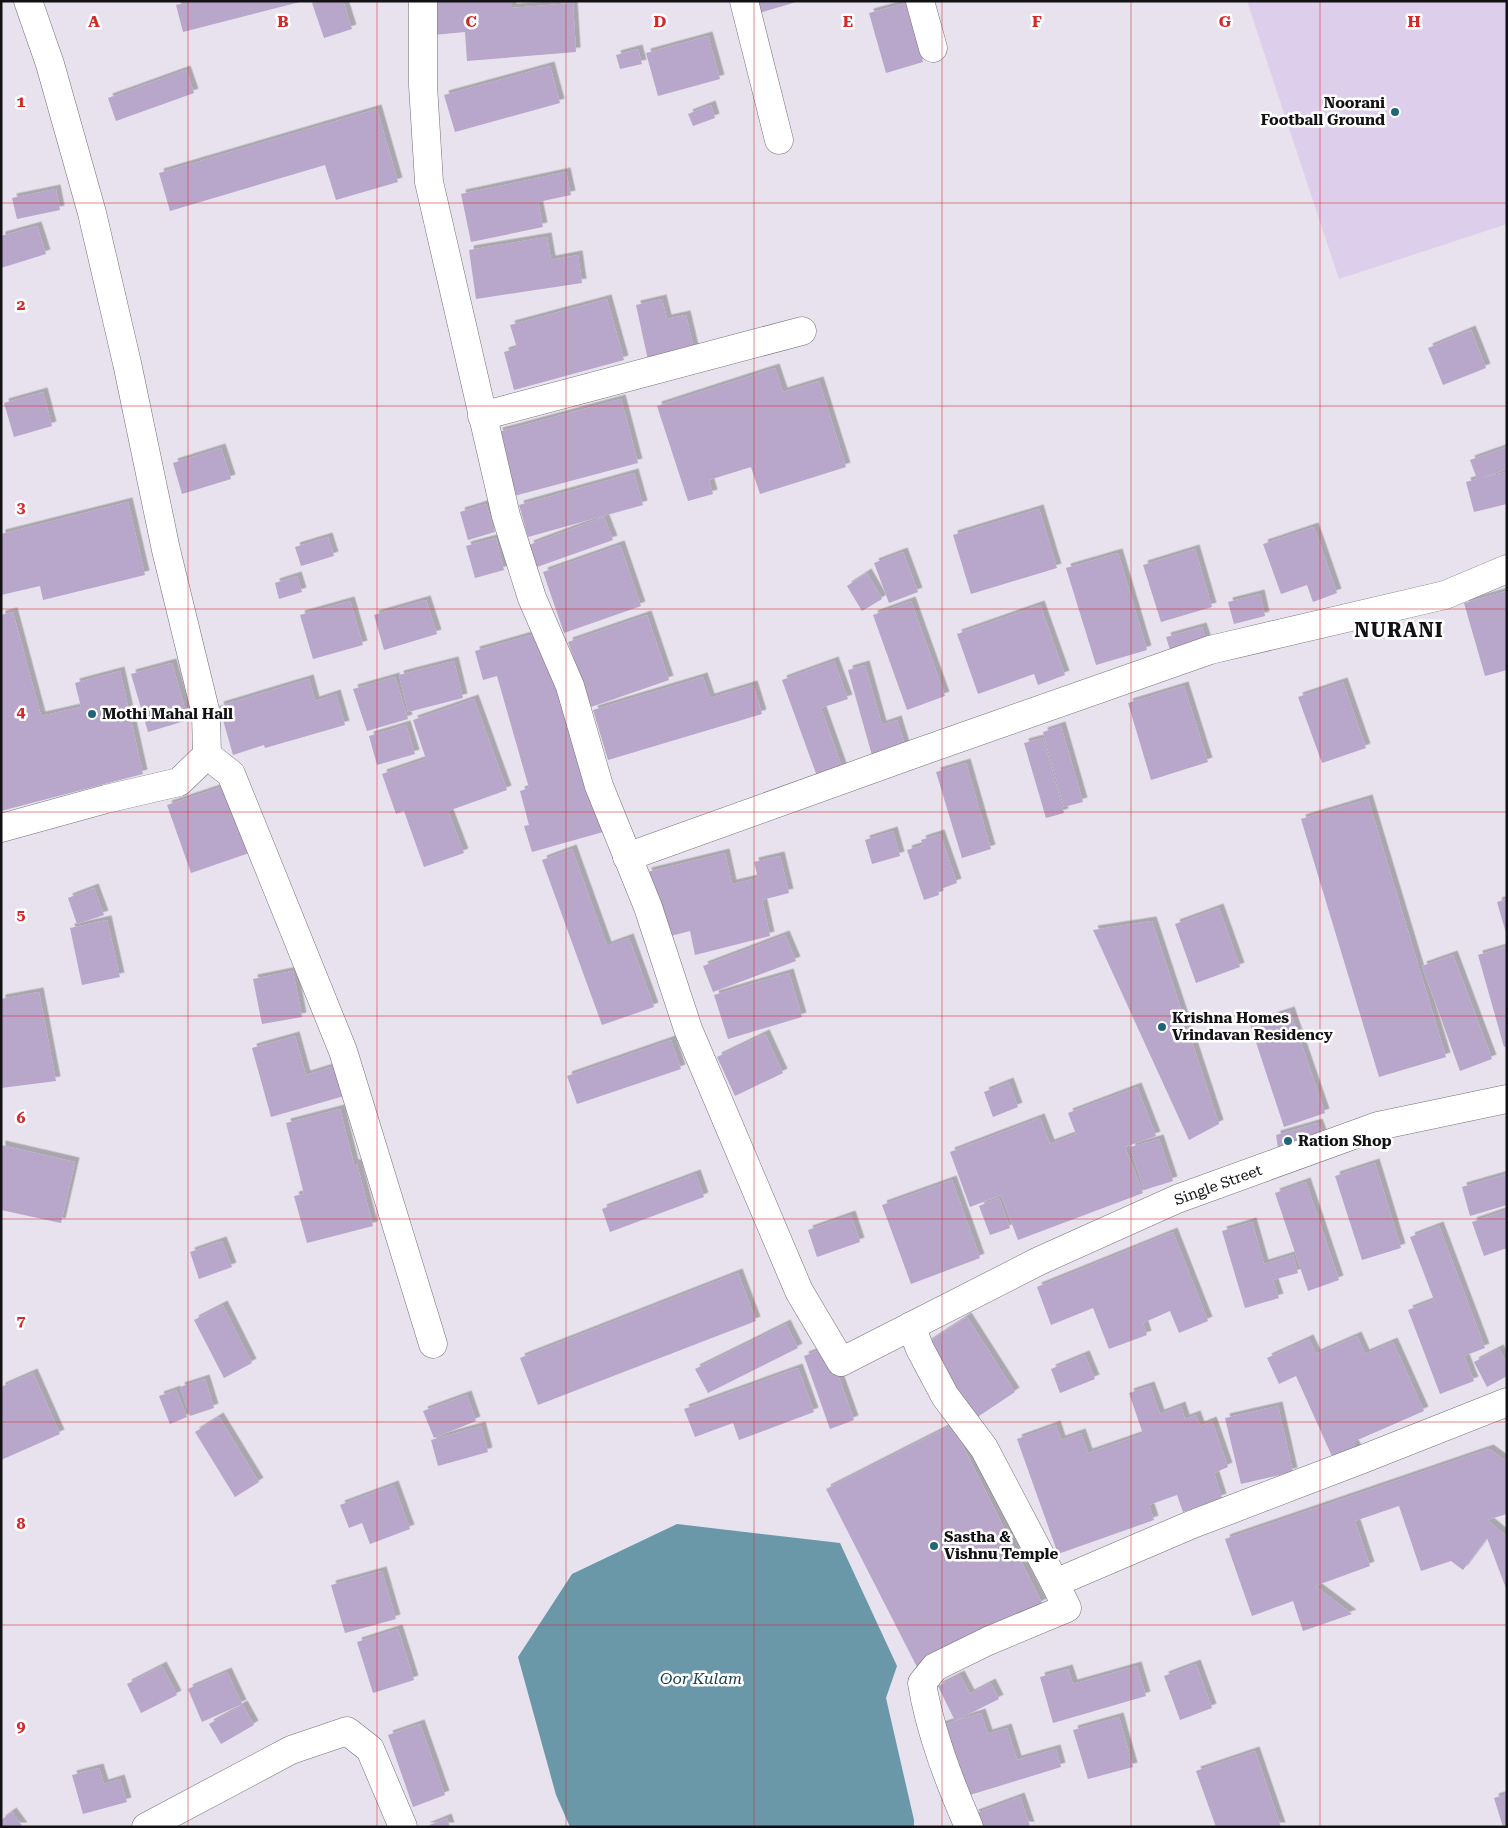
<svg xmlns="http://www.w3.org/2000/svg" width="1508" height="1828" viewBox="0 0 1508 1828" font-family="'Roboto Serif',serif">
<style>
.green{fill:#ddceec}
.water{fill:#6a98a8}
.building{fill:#b8a6cb;filter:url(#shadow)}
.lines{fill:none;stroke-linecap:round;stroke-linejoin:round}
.street-casing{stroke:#747079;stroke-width:29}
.street{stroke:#fff;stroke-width:28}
.grid{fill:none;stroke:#d62828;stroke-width:1;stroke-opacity:0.55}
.poi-dot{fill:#216576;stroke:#fff;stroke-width:2}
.labels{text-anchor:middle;stroke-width:5;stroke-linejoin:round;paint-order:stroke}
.poi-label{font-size:15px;font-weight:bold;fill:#121114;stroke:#fff;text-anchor:start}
.street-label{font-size:15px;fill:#121114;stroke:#fff}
.water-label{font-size:16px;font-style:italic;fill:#143e4b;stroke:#fff}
.district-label{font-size:20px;font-weight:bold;letter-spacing:1px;fill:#121114;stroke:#fff}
.grid-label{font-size:16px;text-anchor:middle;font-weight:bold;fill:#d62828;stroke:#fff;stroke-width:5;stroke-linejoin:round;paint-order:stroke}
</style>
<defs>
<filter id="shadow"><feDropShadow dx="4.5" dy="-4.5" stdDeviation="0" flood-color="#0004"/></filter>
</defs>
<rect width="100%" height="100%" fill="#e7e2ed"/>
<polygon class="green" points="1247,1 1507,1 1507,224 1339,279"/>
<polygon class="water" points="677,1524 840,1543 897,1666 886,1698 914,1820 914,1827 570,1827 556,1795 518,1657 572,1574"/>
<g class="building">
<polygon points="192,1 300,1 300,2 183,32 176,5"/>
<polygon points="317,1 343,1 352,29 324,38 312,3"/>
<polygon points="430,1 512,1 512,8 573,3 576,52 467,61 465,32 433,35"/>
<polygon points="749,1 796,1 796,2 753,15"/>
<polygon points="906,3 923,62 886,73 869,13"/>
<polygon points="708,36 720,79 658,96 646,53"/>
<polygon points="638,49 642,64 620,69 616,55"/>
<polygon points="550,66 560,103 455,132 444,95"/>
<polygon points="186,70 194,93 116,121 108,98"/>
<polygon points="711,105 715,118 693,126 688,114"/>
<polygon points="377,109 398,182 336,200 325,165 170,211 159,173"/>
<polygon points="566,172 571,195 538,202 543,227 471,242 461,194"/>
<polygon points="56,189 60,210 17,219 12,198"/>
<polygon points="37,226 46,254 1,268 1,236"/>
<polygon points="547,237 551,260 578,255 582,283 476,299 469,250"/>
<polygon points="607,299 624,360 514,390 504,352 517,348 510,325"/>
<polygon points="662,299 667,319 686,315 694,349 648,360 636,305"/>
<polygon points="1471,330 1486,368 1443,385 1428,348"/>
<polygon points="775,368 783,392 819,381 846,467 760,494 751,467 709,480 713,494 688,501 657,406"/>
<polygon points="43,392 52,426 14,437 4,403"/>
<polygon points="621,399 638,463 514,496 498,432"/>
<polygon points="1507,447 1507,469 1481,478 1507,472 1507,504 1474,512 1466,482 1477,479 1470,460"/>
<polygon points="221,448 231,479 182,494 173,463"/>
<polygon points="634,473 643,505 528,537 519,505"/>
<polygon points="128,502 145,575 43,600 40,586 1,595 1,534"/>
<polygon points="486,504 495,532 468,540 460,512"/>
<polygon points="1039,509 1057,568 971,594 953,535"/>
<polygon points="604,517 613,540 537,567 529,545"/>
<polygon points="1314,527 1337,593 1313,602 1307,585 1281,594 1263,544"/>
<polygon points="328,537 334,556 301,566 295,547"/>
<polygon points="496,538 504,570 475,578 466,546"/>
<polygon points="620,545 641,606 564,633 543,572"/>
<polygon points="1195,549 1212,607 1161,622 1143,565"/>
<polygon points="903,552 918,592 889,603 874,563"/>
<polygon points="1118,553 1147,650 1096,665 1066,568"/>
<polygon points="867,573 882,599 862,611 847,586"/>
<polygon points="297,576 302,592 279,599 275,583"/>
<polygon points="1507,591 1507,670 1485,676 1464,603"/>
<polygon points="1260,594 1265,616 1234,624 1228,602"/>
<polygon points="426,600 437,634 384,650 374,615"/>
<polygon points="350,601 363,645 313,659 300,615"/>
<polygon points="911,601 945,696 907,710 873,615"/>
<polygon points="1040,605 1065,675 1038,685 1034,674 978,694 957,634"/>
<polygon points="13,612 41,716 81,707 75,683 120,671 143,774 1,811 1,615"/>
<polygon points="647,615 669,680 591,707 568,642"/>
<polygon points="1202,627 1208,645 1172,656 1166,637"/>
<polygon points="545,631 603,832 532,852 524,826 529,825 520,791 529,788 497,676 483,680 475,651"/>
<polygon points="454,661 463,698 408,712 399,675"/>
<polygon points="834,661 848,699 821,708 843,770 818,779 782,680"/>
<polygon points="172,663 188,720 148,732 131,674"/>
<polygon points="865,665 882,725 897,720 906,749 873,759 848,670"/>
<polygon points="395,677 408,719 367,731 353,689"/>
<polygon points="703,677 710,698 753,685 762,714 608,760 593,710"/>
<polygon points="309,679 315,701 336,694 345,725 265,748 264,745 233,755 219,706"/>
<polygon points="1343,682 1366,748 1322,763 1298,697"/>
<polygon points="1184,686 1208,762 1151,780 1128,703"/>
<polygon points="474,699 507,790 448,811 464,853 424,867 404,811 396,814 382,774 426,759 413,720"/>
<polygon points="406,725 415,754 377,765 369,736"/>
<polygon points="1061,726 1083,802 1064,807 1043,732"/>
<polygon points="1043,738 1064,813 1046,818 1024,743"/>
<polygon points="966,763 991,849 962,858 936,772"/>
<polygon points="231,784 255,851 191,873 167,805"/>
<polygon points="1368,799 1446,1057 1379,1077 1301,819"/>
<polygon points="893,831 900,856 872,864 865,840"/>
<polygon points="940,834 957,883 938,890 939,895 924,900 907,850 923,845 921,840"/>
<polygon points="572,849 607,946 629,938 654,1007 602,1025 542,860"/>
<polygon points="725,853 732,884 758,878 754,862 780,856 789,893 762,900 770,936 695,955 690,931 663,938 647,872"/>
<polygon points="94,888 104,915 77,924 68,898"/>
<polygon points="1507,899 1507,933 1506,933 1497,902"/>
<polygon points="1219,908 1240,967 1196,983 1175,924"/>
<polygon points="107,920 120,977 82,985 70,928"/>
<polygon points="1152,921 1219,1124 1189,1140 1093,930"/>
<polygon points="785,935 796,961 713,992 703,966"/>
<polygon points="1506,947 1507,1046 1504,1047 1478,955"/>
<polygon points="1453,955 1492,1059 1460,1071 1422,966"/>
<polygon points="293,971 302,1017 262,1024 253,979"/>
<polygon points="789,973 802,1017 728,1039 714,995"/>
<polygon points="39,992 56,1081 1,1088 1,999"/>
<polygon points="1290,1011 1325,1113 1284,1127 1250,1024"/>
<polygon points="765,1034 783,1073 735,1096 717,1057"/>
<polygon points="295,1036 306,1075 335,1066 344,1096 271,1117 252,1048"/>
<polygon points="671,1040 681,1069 577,1104 567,1076"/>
<polygon points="1009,1082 1018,1107 993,1117 984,1092"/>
<polygon points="1137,1087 1156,1136 1125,1147 1143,1193 1018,1240 1001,1195 970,1207 950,1152 1040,1118 1050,1144 1076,1134 1068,1113"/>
<polygon points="340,1109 354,1164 357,1164 373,1226 307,1243 294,1196 304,1194 286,1123"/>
<polygon points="1318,1123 1322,1134 1278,1148 1276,1135"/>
<polygon points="1159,1139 1173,1181 1144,1190 1130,1147"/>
<polygon points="1,1145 75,1162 61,1223 1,1210"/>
<polygon points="1375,1163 1401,1248 1362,1260 1335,1176"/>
<polygon points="696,1174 704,1197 610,1232 602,1209"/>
<polygon points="1507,1174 1507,1205 1470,1216 1462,1187"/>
<polygon points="952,1180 980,1258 911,1284 882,1205"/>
<polygon points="1306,1182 1339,1280 1308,1291 1275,1193"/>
<polygon points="999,1198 1010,1228 990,1235 979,1206"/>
<polygon points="1507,1210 1507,1248 1484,1256 1472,1222"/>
<polygon points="851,1215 860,1242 817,1257 808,1230"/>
<polygon points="1252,1222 1264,1264 1293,1255 1298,1273 1273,1280 1279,1298 1245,1308 1222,1231"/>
<polygon points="1439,1226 1485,1348 1464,1356 1474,1381 1440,1394 1408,1310 1434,1300 1410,1237"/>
<polygon points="1173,1232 1208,1321 1179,1333 1170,1311 1143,1323 1147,1335 1109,1349 1093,1308 1051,1325 1037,1287"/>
<polygon points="222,1241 232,1267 199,1279 190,1252"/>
<polygon points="738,1273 756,1321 538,1405 520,1358"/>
<polygon points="223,1305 252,1363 224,1378 194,1320"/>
<polygon points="967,1317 1015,1392 976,1418 927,1343"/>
<polygon points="786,1324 798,1348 708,1393 695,1369"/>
<polygon points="1357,1336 1365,1354 1393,1342 1424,1411 1353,1442 1358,1452 1335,1463 1296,1376 1279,1384 1267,1358 1309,1339 1316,1354"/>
<polygon points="828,1347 854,1420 830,1429 804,1356"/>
<polygon points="1499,1349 1507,1364 1507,1376 1487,1387 1474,1362"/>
<polygon points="1085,1355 1095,1379 1060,1393 1051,1369"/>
<polygon points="798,1368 814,1412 739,1440 733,1423 695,1437 684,1409"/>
<polygon points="33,1373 60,1434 1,1460 1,1387"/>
<polygon points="205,1379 214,1408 190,1416 180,1387"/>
<polygon points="1150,1386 1160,1414 1181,1406 1185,1419 1196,1415 1200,1426 1212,1421 1228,1467 1214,1473 1222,1498 1183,1512 1177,1495 1149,1505 1154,1520 1058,1554 1017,1439 1056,1425 1061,1440 1081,1433 1088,1453 1143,1434 1129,1393"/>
<polygon points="176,1390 187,1417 170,1424 159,1396"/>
<polygon points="467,1395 476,1421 434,1438 423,1411"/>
<polygon points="1278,1406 1293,1472 1241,1484 1225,1418"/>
<polygon points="219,1417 259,1482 235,1497 195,1432"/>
<polygon points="952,1425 1042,1603 917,1667 826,1489"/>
<polygon points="481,1426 488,1452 438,1466 431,1440"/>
<polygon points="1489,1449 1507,1462 1507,1514 1487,1520 1505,1535 1507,1539 1507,1591 1487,1538 1463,1570 1451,1561 1421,1571 1399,1506 1355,1521 1370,1566 1315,1586 1352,1614 1303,1631 1293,1601 1252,1616 1225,1539"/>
<polygon points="394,1485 410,1529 370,1544 362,1523 349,1528 340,1505"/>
<polygon points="382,1571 396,1619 345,1633 331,1585"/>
<polygon points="398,1629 414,1680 373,1693 357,1642"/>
<polygon points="1196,1664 1212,1708 1180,1720 1164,1676"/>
<polygon points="162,1666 177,1695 141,1713 127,1684"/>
<polygon points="1137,1666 1146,1696 1053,1723 1040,1677 1068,1669 1073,1684"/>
<polygon points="227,1672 242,1704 202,1722 188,1689"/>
<polygon points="960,1675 970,1694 991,1683 999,1699 955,1721 938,1686"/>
<polygon points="243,1705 254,1725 221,1744 209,1724"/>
<polygon points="981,1713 988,1734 1007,1728 1017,1760 1056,1749 1061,1767 960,1798 939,1726"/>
<polygon points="1119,1717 1133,1767 1088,1779 1073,1730"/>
<polygon points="420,1724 445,1795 413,1807 388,1735"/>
<polygon points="1255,1751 1281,1827 1216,1827 1196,1771"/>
<polygon points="99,1768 104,1784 120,1779 127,1802 83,1814 72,1775"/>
<polygon points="1507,1794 1507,1827 1503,1827 1494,1798"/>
<polygon points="1020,1797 1030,1826 979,1827 974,1814"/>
<polygon points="12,1812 23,1827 1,1827 1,1820"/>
<polygon points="447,1818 450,1827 425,1827"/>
</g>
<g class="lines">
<defs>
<g id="street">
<polyline points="423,1 423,85 429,182 506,516 532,598 570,686 599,786 648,907 688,1029 799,1291 841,1362 1039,1261 1177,1199 1378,1126 1507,1099"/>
<polyline points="744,1 779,140"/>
<polyline points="920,1 933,48"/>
<polyline points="482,416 802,331"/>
<polyline points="207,755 231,774 343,1051 433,1344"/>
<polyline points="1,828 106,799 179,782 207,755 206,714 166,550 127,363 92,213 50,64 28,1"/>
<polyline points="627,857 911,755 1210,650 1445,595 1507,569"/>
<polyline points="911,1326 920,1349 945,1396 984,1448 1055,1583"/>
<polyline points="146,1827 291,1750 347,1731 370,1749 403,1827"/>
<path d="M 969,1827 C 949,1781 930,1732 922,1683 L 935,1667 L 988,1641 L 1067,1608 L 1055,1583 L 1193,1524 L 1363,1459 L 1507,1402"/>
</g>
</defs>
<use href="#street" class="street-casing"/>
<use href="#street" class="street"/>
</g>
<path class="grid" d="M 188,1 L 188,1827M 377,1 L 377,1827M 566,1 L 566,1827M 754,1 L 754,1827M 942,1 L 942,1827M 1131,1 L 1131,1827M 1320,1 L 1320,1827M 1,203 L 1507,203M 1,406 L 1507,406M 1,609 L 1507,609M 1,812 L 1507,812M 1,1016 L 1507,1016M 1,1219 L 1507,1219M 1,1422 L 1507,1422M 1,1625 L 1507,1625"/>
<g class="poi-dot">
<circle cx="1395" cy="112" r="5"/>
<circle cx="92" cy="714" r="5"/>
<circle cx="1162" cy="1027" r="5"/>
<circle cx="1288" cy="1141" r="5"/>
<circle cx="934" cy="1546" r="5"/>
</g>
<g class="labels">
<g class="poi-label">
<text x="1385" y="108" text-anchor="end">Noorani<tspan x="1385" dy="17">Football Ground</tspan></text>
<text x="102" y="719">Mothi Mahal Hall</text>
<text x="1172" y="1023">Krishna Homes<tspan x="1172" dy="17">Vrindavan Residency</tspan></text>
<text x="1298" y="1146">Ration Shop</text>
<text x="944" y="1542">Sastha &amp;<tspan x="944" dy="17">Vishnu Temple</tspan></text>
</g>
<g class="street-label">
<text transform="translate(1218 1185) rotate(-20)" y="5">Single Street</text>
</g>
<g class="water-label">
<text x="701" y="1684">Oor Kulam</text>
</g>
<g class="district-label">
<text x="1399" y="637">NURANI</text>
</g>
</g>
<g class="grid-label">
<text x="94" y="27">A</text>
<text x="283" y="27">B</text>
<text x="471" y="27">C</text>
<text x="660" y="27">D</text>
<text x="848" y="27">E</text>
<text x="1037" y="27">F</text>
<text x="1225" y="27">G</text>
<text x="1414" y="27">H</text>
<text x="21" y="107">1</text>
<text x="21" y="310">2</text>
<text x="21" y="513">3</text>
<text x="21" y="717">4</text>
<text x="21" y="920">5</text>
<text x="21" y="1123">6</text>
<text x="21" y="1326">7</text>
<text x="21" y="1529">8</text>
<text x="21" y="1732">9</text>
</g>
<rect width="1508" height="1828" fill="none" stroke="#121114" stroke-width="5"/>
</svg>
